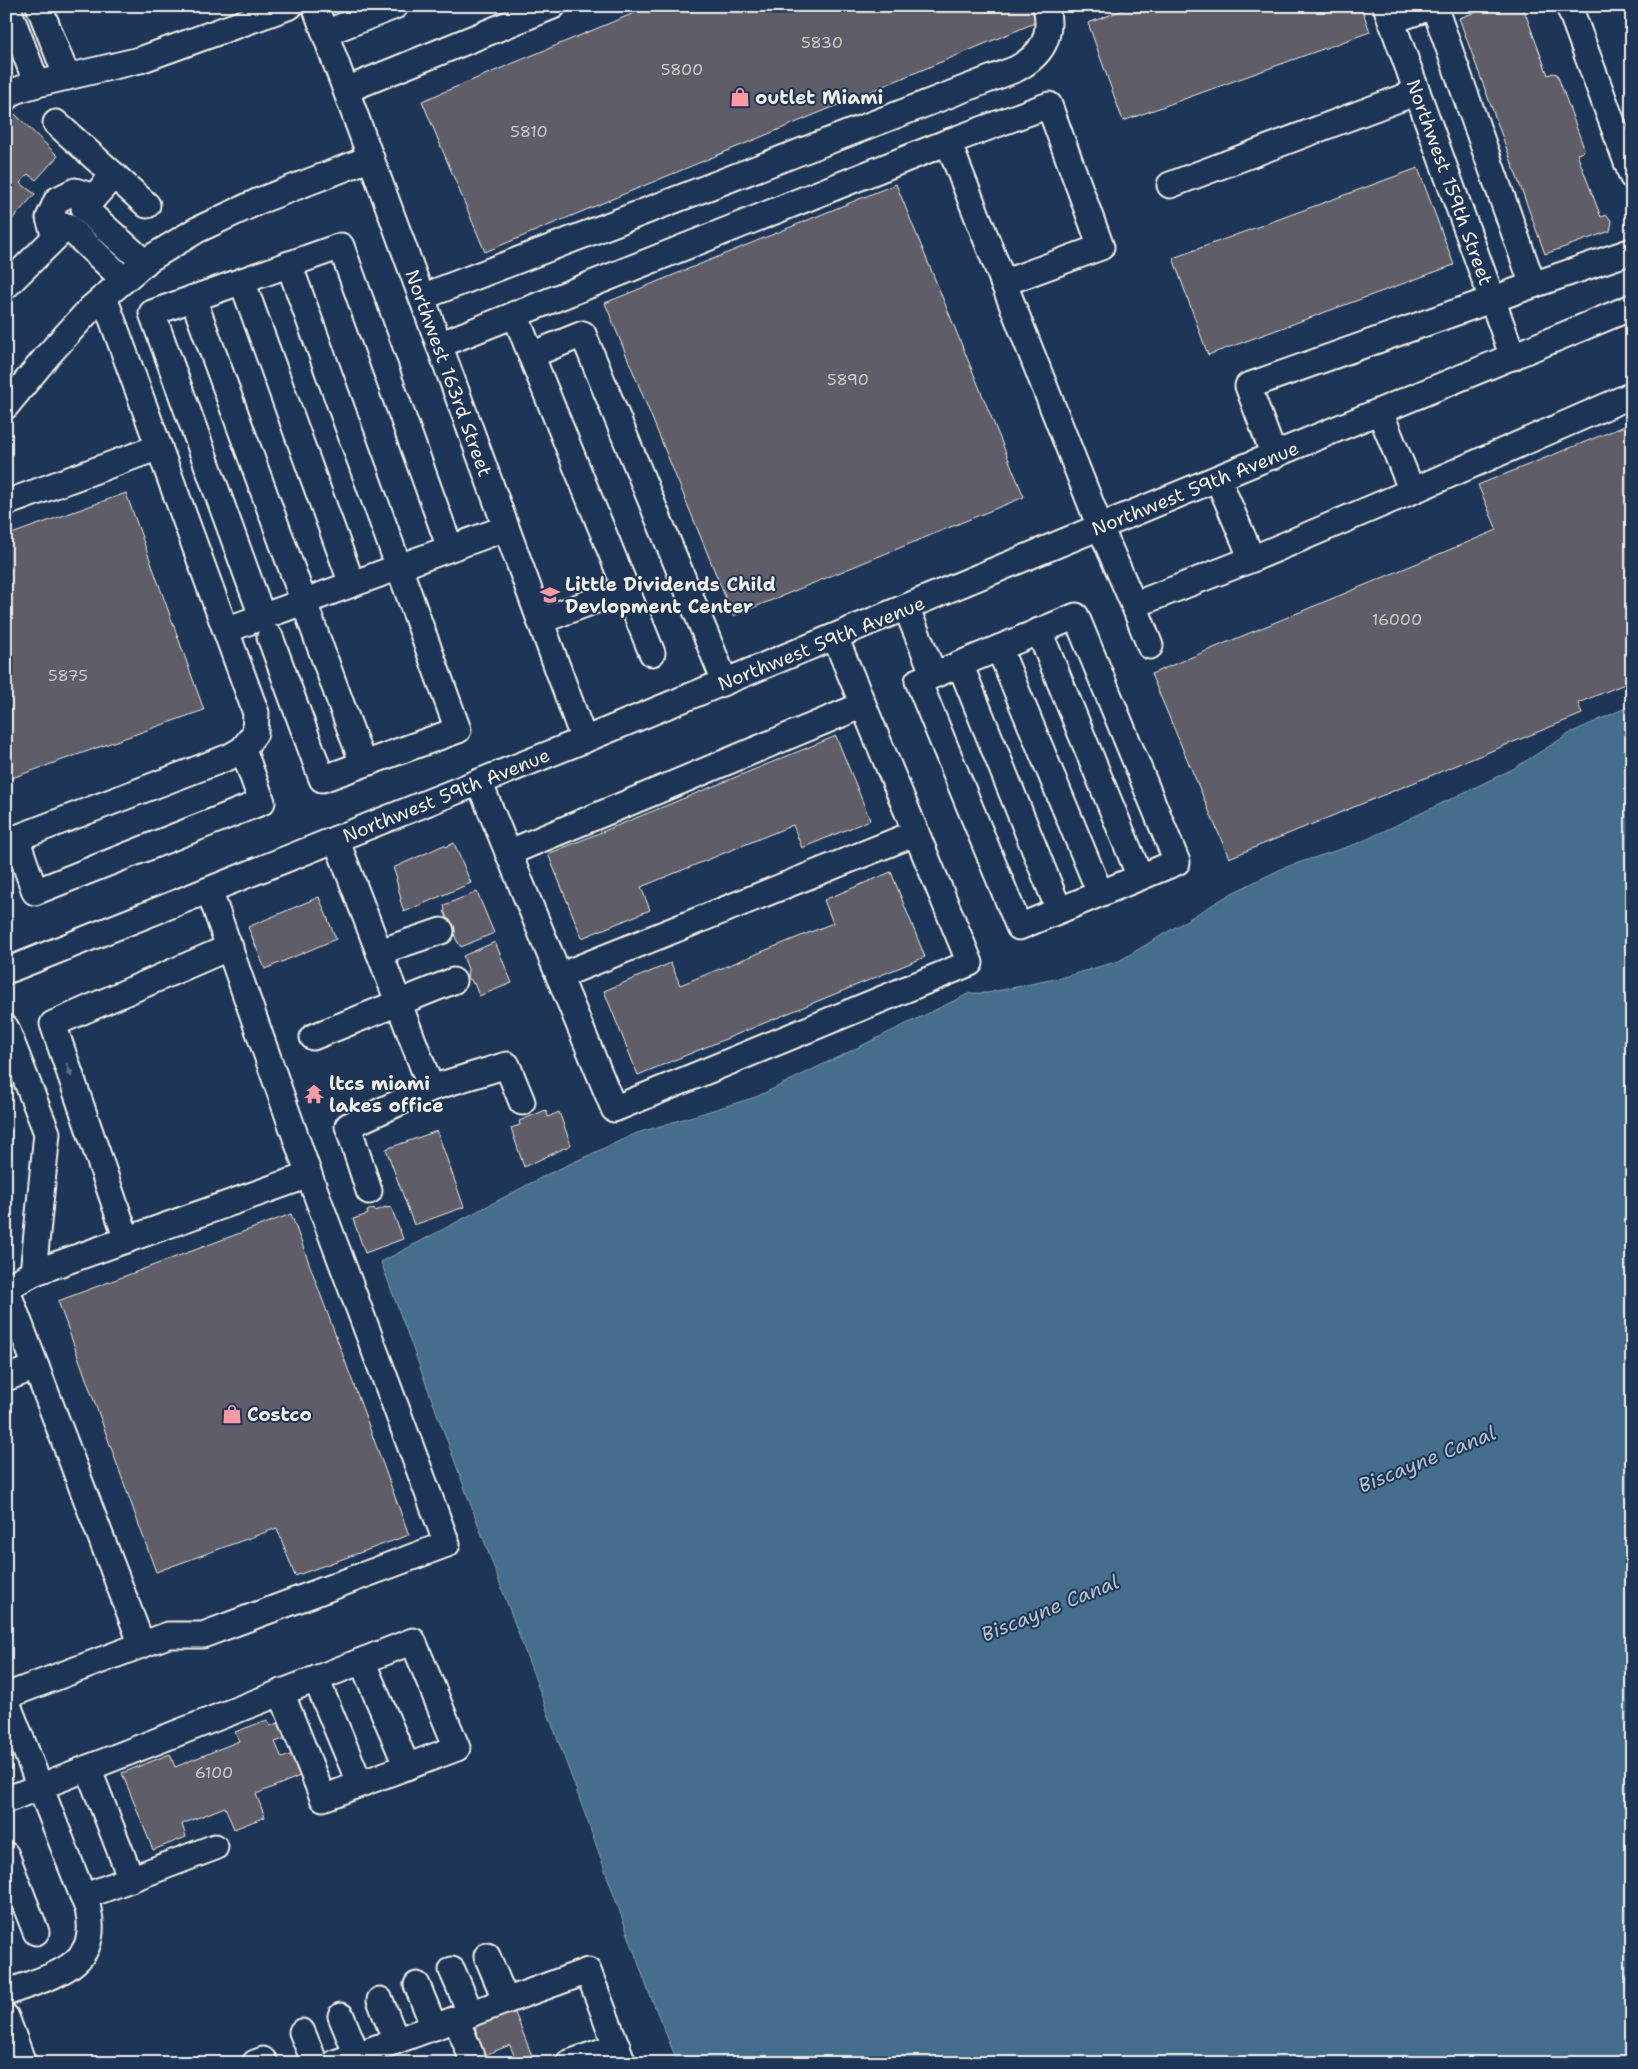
<svg xmlns="http://www.w3.org/2000/svg" width="1638" height="2069" viewBox="0 0 1638 2069" font-family="'Shantell Sans',sans-serif">
<style>
.water{fill:#446d8c;stroke:#8aa2b1}
.building{fill:#5e5d68;stroke:#f4f1e8}
.lines{fill:none;stroke-linecap:round;stroke-linejoin:round}
.minor-casing{stroke:#f4f1e8;stroke-width:29}
.minor{stroke:#1d3557;stroke-width:25}
.oneway{fill:#68778a}
.labels{text-anchor:middle;stroke-width:4;stroke-linejoin:round;paint-order:stroke}
.number-label{font-size:16px;fill:#ceccc8}
.poi-label{font-size:19px;font-weight:bold;fill:#f4f1e8;stroke:#1d3557;text-anchor:start}
.street-label{font-size:19px;fill:#f4f1e8;stroke:#1d3557}
.water-label{font-size:20px;font-style:italic;fill:#b6c3c8;stroke:#1d3557}
</style>
<rect width="100%" height="100%" fill="#1d3557"/>
<filter id="ink" filterUnits="userSpaceOnUse"><feTurbulence type="fractalNoise" baseFrequency=".02" numOctaves="2"/><feDisplacementMap in="SourceGraphic" scale="10" xChannelSelector="R" yChannelSelector="G"/><feConvolveMatrix kernelMatrix="1 2 1 2 8 2 1 2 1" color-interpolation-filters="sRGB"/></filter>
<g filter="url(#ink)">
<polygon class="water" points="1632,705 1632,2063 678,2063 648,1990 576,1789 381,1262 550,1173 637,1133 756,1097 970,993 987,993 1060,978 1119,961 1232,893 1283,868 1359,843 1513,769 1572,732"/>
<g class="building">
<polygon points="651,6 1030,6 1037,22 485,252 422,101"/>
<polygon points="1134,6 1361,6 1370,32 1123,121 1088,23"/>
<polygon points="1493,6 1529,6 1524,10 1548,75 1553,73 1557,74 1584,148 1583,152 1577,154 1601,217 1607,215 1612,222 1610,231 1545,254 1459,18"/>
<polygon points="15,114 58,156 36,180 28,174 20,183 35,194 6,226 6,123"/>
<polygon points="1418,168 1454,265 1208,355 1173,258"/>
<polygon points="896,184 1024,497 733,616 605,303"/>
<polygon points="1632,423 1632,681 1578,703 1582,714 1229,858 1151,674 1497,530 1478,485"/>
<polygon points="126,493 204,710 6,780 6,536"/>
<polygon points="836,736 870,820 802,848 793,825 641,887 650,910 582,938 548,854"/>
<polygon points="454,843 471,883 404,912 400,900 401,899 396,879 397,878 393,868 444,845 446,847"/>
<polygon points="891,872 925,957 638,1075 604,991 671,963 680,985 833,923 824,900"/>
<polygon points="477,892 494,933 461,947 457,941 444,911 445,910 444,905"/>
<polygon points="319,897 336,939 265,969 248,927"/>
<polygon points="495,942 512,983 479,996 474,983 473,984 471,980 467,978 468,969 463,956"/>
<polygon points="546,1110 548,1117 559,1112 571,1145 524,1167 511,1128 520,1125 519,1121"/>
<polygon points="437,1131 464,1207 414,1225 386,1149"/>
<polygon points="386,1207 386,1208 391,1207 403,1239 365,1253 353,1219 368,1214 367,1211 374,1208 375,1211"/>
<polygon points="291,1214 409,1535 295,1576 277,1528 156,1572 58,1301"/>
<polygon points="267,1720 270,1726 285,1720 292,1736 275,1742 282,1758 297,1752 305,1774 256,1794 265,1817 234,1829 225,1807 182,1824 186,1837 153,1850 122,1773 170,1754 175,1767 239,1741 235,1732"/>
<polygon points="514,2010 534,2061 530,2063 517,2063 510,2045 485,2055 474,2025"/>
</g>
<g class="lines">
<defs>
<g id="minor">
<polyline points="7,6 37,84 140,60 290,6"/>
<polyline points="39,6 67,77"/>
<polyline points="315,6 584,740"/>
<polyline points="1386,6 1513,357"/>
<polyline points="1569,6 1632,176"/>
<polyline points="1391,21 1433,6"/>
<polyline points="325,33 395,6"/>
<polyline points="346,90 553,6"/>
<polyline points="6,98 14,91 37,84"/>
<polyline points="56,123 114,175 84,208 145,263"/>
<polyline points="948,142 1049,105 1101,247 1003,283"/>
<polyline points="114,175 147,205"/>
<polyline points="1170,185 1417,92"/>
<polyline points="55,237 49,218 57,200 75,191 94,197"/>
<polyline points="242,281 352,584"/>
<polyline points="1533,285 1632,251"/>
<polyline points="6,286 67,226 124,280"/>
<path d="M 422,297 L 1016,69 C 1042,55 1053,37 1046,6"/>
<polyline points="193,298 363,764"/>
<polyline points="515,314 531,355"/>
<polyline points="439,345 948,142 1100,527 1134,605 1252,559 1412,491 1380,412"/>
<polyline points="6,406 48,355 91,308 149,259 197,230 259,201 371,158"/>
<polyline points="1274,456 1248,386 1533,285 1434,6"/>
<polyline points="1218,479 1252,559"/>
<polyline points="1412,491 1632,395"/>
<polyline points="6,503 159,447"/>
<polyline points="1134,605 1150,646"/>
<polyline points="906,607 934,675 1076,616 1177,862 1019,927 918,681 934,675"/>
<polyline points="262,616 152,313 341,246 450,548"/>
<polyline points="540,621 626,589"/>
<polyline points="226,630 506,528"/>
<polyline points="1039,631 1140,877"/>
<polyline points="270,637 322,779 458,730 289,264"/>
<polyline points="999,648 1100,893"/>
<polyline points="652,653 531,355 583,334 725,682"/>
<polyline points="960,664 1059,910"/>
<polyline points="479,782 614,1109 970,963 835,637"/>
<polyline points="16,838 35,892 262,802 243,749"/>
<polyline points="336,839 431,1088 348,1126 369,1191"/>
<polyline points="6,842 229,757 243,749 255,733 256,713 104,297"/>
<polyline points="508,853 863,705"/>
<polyline points="379,952 441,931"/>
<polyline points="6,971 584,740 1632,307"/>
<polyline points="559,976 916,833"/>
<polyline points="6,1028 47,1133 33,1273"/>
<polyline points="313,1037 453,981"/>
<polyline points="431,1088 507,1065 522,1102"/>
<polyline points="127,1240 53,1024 230,947"/>
<polyline points="6,1288 33,1273 309,1175 209,890"/>
<polyline points="6,1288 142,1645"/>
<polyline points="6,1378 36,1367"/>
<polyline points="362,1661 407,1767"/>
<polyline points="316,1679 360,1784"/>
<polyline points="6,1696 168,1635 203,1635 447,1544 309,1175"/>
<path d="M 6,1700 L 88,1909 C 102,1969 49,1976 6,1993"/>
<polyline points="88,1768 131,1879"/>
<polyline points="6,1800 413,1641 457,1748 323,1798 281,1692"/>
<polyline points="6,1855 36,1932"/>
<polyline points="83,1897 215,1847"/>
<polyline points="487,1956 506,2001"/>
<polyline points="452,1970 471,2014"/>
<polyline points="417,1985 434,2027"/>
<polyline points="380,2000 396,2041"/>
<polyline points="341,2016 357,2055"/>
<polyline points="6,2017 23,2063"/>
<polyline points="456,2019 474,2063"/>
<polyline points="302,2032 315,2063"/>
<polyline points="255,2063 263,2060 265,2063"/>
<polyline points="335,2063 588,1971 623,2063"/>
<polyline points="569,2063 617,2046"/>
</g>
</defs>
<use href="#minor" class="minor-casing"/>
<use href="#minor" class="minor"/>
</g>
<defs><path id="oneway-solid" d="M-6-.8H1V-3.2L6.5 0L1 3.2V.8H-6Z" transform="scale(1.25)"/></defs>
<use class="oneway" href="#oneway-solid" transform="translate(69 1070) rotate(71)"/>
</g>
<defs>
<symbol id="shop-bare" viewBox="-9 -9 18 18"><path d="M-5-2.5h2.3a2.7 3.5 0 0 1 5.4 0H5L5.5 6h-11ZM-1.5-2.5h3a1.5 2.3 0 0 0-3 0Z" fill="#ff9aa2" stroke="#1d3557" stroke-width="2.5" paint-order="stroke"/></symbol>
<symbol id="school-bare" viewBox="-9 -9 18 18"><path d="M0-5L7-2L0 1L-7-2ZM-4 1L0 2.5L4 1V4Q0 6-4 4Z" fill="#ff9aa2" stroke="#1d3557" stroke-width="2.5" paint-order="stroke"/></symbol>
<symbol id="temple-bare" viewBox="-9 -9 18 18"><path d="M0-6L5-2H3V0L6.5 2.5H4V6H1.5V3h-3V6H-4V2.5H-6.5L-3 0V-2H-5Z" fill="#ff9aa2" stroke="#1d3557" stroke-width="2.5" paint-order="stroke"/></symbol>
</defs>
<g fill-rule="evenodd">
<use href="#shop-bare" x="726" y="83" width="28" height="28"/>
<use href="#school-bare" x="536" y="581" width="28" height="28"/>
<use href="#temple-bare" x="300" y="1080" width="28" height="28"/>
<use href="#shop-bare" x="218" y="1400" width="28" height="28"/>
</g>
<g class="labels">
<g class="number-label">
<text x="822" y="48">5830</text>
<text x="682" y="75">5800</text>
<text x="529" y="137">5810</text>
<text x="848" y="385">5890</text>
<text x="1397" y="625">16000</text>
<text x="68" y="681">5875</text>
<text x="214" y="1778">6100</text>
</g>
<g class="poi-label">
<text x="755" y="104">outlet Miami</text>
<text x="565" y="591">Little Dividends Child<tspan x="565" dy="22">Devlopment Center</tspan></text>
<text x="329" y="1090">ltcs miami<tspan x="329" dy="22">lakes office</tspan></text>
<text x="247" y="1421">Costco</text>
</g>
<g class="street-label">
<text transform="translate(1450 182) rotate(70)" y="7">Northwest 159th Street</text>
<text transform="translate(449 373) rotate(70)" y="7">Northwest 163rd Street</text>
<text transform="translate(1195 488) rotate(-22)" y="7">Northwest 59th Avenue</text>
<text transform="translate(821 643) rotate(-22)" y="7">Northwest 59th Avenue</text>
<text transform="translate(446 795) rotate(-22)" y="7">Northwest 59th Avenue</text>
</g>
<g class="water-label">
<text transform="translate(1427 1459) rotate(-22)" y="7">Biscayne Canal</text>
<text transform="translate(1050 1608) rotate(-22)" y="7">Biscayne Canal</text>
</g>
</g>
<rect width="1638" height="2069" fill="none" stroke="#1d3557" stroke-width="25"/>
<rect x="12" y="12" width="1613" height="2044" fill="none" stroke="#f4f1e8" stroke-width="2" filter="url(#ink)"/>
</svg>
